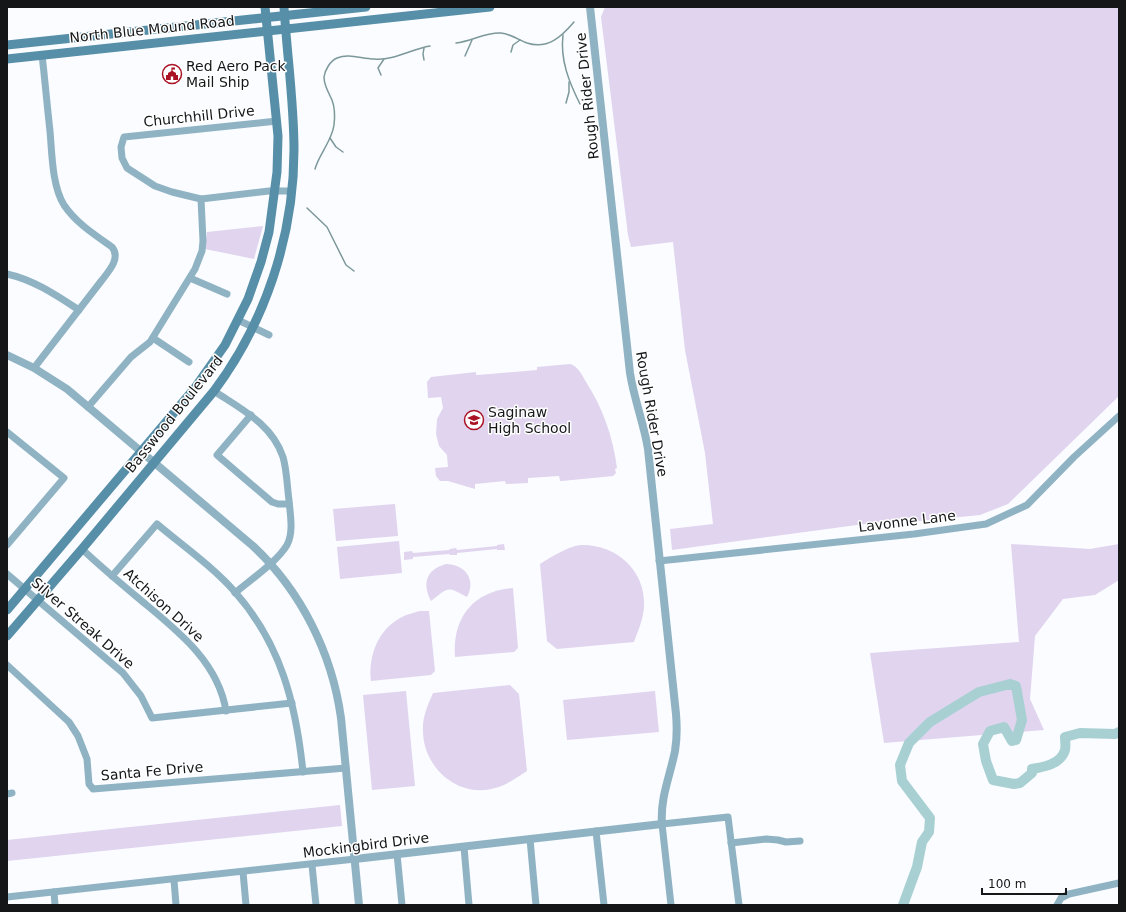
<svg xmlns="http://www.w3.org/2000/svg" width="1126" height="912" viewBox="0 0 1126 912" font-family="'DejaVu Sans',sans-serif">
<style>
.green{fill:#e0d4ef}
.lines{fill:none;stroke-linecap:round;stroke-linejoin:round}
.stream{stroke:#7c989b;stroke-width:1.5}
.river{stroke:#a8d0d3;stroke-width:10}
.minor{stroke:#90b3c4;stroke-width:7}
.tertiary{stroke:#90b3c4;stroke-width:8}
.secondary{stroke:#588fa8;stroke-width:9}
.labels{text-anchor:middle;stroke-width:3;stroke-linejoin:round;paint-order:stroke}
.street-label{font-size:14px;fill:#151618;stroke:#fff}
.poi-label{font-size:14px;fill:#151618;stroke:#fff;text-anchor:start}
</style>
<rect width="100%" height="100%" fill="#fafcff"/>
<g class="green">
<polygon points="605,7 1119,7 1119,396 1008,504 980,515 910,522 909,518 672,550 670,529 713,524 705,453 685,350 673,242 631,247 628,235 601,17"/>
<polygon points="263,226 254,259 205,249 207,232"/>
<path d="M 570,364 C 578,366 582,375 586,382 C 603,408 613,437 617,468 L 615,469 L 616,473 L 613,476 L 562,481 L 560,481 L 559,476 L 528,478 L 528,483 L 506,484 L 505,481 L 475,484 L 475,489 L 448,481 L 440,481 L 436,476 L 435,468 L 448,467 L 447,455 L 439,446 L 436,434 L 437,419 L 443,408 L 441,397 L 428,398 L 427,382 L 431,377 L 476,372 L 476,375 L 478,375 L 537,370 L 537,367 Z"/>
<polygon points="395,504 398,536 336,541 333,509"/>
<polygon points="399,541 402,573 340,579 337,547"/>
<polygon points="504,544 505,550 497,550 497,549 457,553 457,555 450,555 449,554 413,557 413,559 404,560 404,552 412,551 413,553 449,550 450,549 456,548 457,550 497,546 497,545"/>
<polygon points="1011,544 1090,549 1119,544 1119,580 1095,595 1063,599 1035,636 1030,699 1044,730 884,743 870,653 1019,642"/>
<path d="M 580,545 C 616,544 646,570 644,607 C 643,620 638,631 634,642 L 557,649 L 547,641 L 540,564 C 553,556 565,548 580,545 Z"/>
<path d="M 446,564 C 464,564 477,579 467,597 C 447,586 449,587 431,601 C 422,583 426,570 446,564 Z"/>
<path d="M 513,588 L 518,648 L 514,652 L 455,657 C 452,618 473,591 513,588 Z"/>
<path d="M 420,611 L 429,611 L 435,671 L 431,675 L 371,681 C 368,656 378,629 402,617 C 407,614 414,613 420,611 Z"/>
<path d="M 510,685 L 519,694 L 527,771 C 517,777 507,785 495,788 C 458,799 423,767 423,731 C 422,717 428,705 433,693 Z"/>
<polygon points="406,691 415,786 372,790 363,695"/>
<polygon points="655,691 659,732 567,740 563,700"/>
<polygon points="340,805 342,826 7,861 7,840"/>
</g>
<g class="lines">
<g class="stream">
<path d="M 563,35 C 560,60 569,82 580,104"/>
<path d="M 456,43 C 472,41 486,32 501,33 C 511,34 519,40 527,43 C 548,50 562,36 574,22"/>
<polyline points="511,52 513,45 520,40"/>
<polyline points="465,56 472,40"/>
<polyline points="424,60 423,54 424,48"/>
<polyline points="381,75 378,68 384,59"/>
<polyline points="566,103 569,92 569,82"/>
<polyline points="330,138 336,147 343,152"/>
<path d="M 315,169 C 319,154 332,141 334,125 C 335,117 335,108 332,100 C 329,93 324,86 324,77 C 325,70 330,61 337,58 C 349,53 362,59 374,59 C 394,61 411,49 430,46"/>
<polyline points="307,208 327,227 346,265 354,271"/>
</g>
<path class="river" d="M 903,905 L 917,867 L 922,842 L 929,832 L 930,818 L 902,781 L 900,765 L 909,743 L 930,722 L 979,692 L 1010,684 L 1016,686 L 1022,720 L 1016,740 L 1012,741 L 1004,727 L 990,731 L 983,744 L 986,761 L 993,780 L 1014,784 L 1020,783 L 1032,773 L 1032,769 C 1044,767 1061,764 1065,750 C 1066,746 1065,741 1065,737 L 1080,733 L 1115,734 L 1119,732"/>
<g class="minor">
<polyline points="277,121 124,137 121,147 122,158 127,168 155,186 172,192 201,199 269,191 291,191"/>
<path d="M 7,274 C 34,280 56,295 79,310"/>
<polyline points="190,278 227,294"/>
<polyline points="238,320 269,335"/>
<polyline points="153,338 189,362"/>
<path d="M 34,368 L 102,280 C 109,271 121,258 112,247 C 95,235 76,223 64,205 C 52,186 52,153 50,131 C 47,105 45,80 42,55"/>
<path d="M 214,391 C 241,409 272,424 283,457 C 287,471 287,486 289,500 C 290,514 294,532 287,545 C 277,562 250,580 235,593"/>
<polyline points="88,407 131,357 150,342 195,269 202,251 203,241 201,199"/>
<polyline points="251,415 217,455 272,502 278,504 289,504"/>
<polyline points="7,432 64,478 7,545"/>
<path d="M 82,549 C 100,566 119,582 137,597 C 174,628 218,660 226,711"/>
<polyline points="659,561 914,534 986,524 1027,505 1074,457 1119,416"/>
<polyline points="7,574 123,673 141,696 152,718 292,703"/>
<path d="M 112,576 L 157,524 C 183,546 212,566 235,592 C 281,644 296,704 303,772"/>
<polyline points="7,665 69,722 78,736 87,759 89,784 93,789 346,768"/>
<polyline points="7,794 12,793"/>
<polyline points="596,831 604,905"/>
<polyline points="530,839 536,905"/>
<polyline points="731,843 766,839 778,840 786,842 800,841"/>
<polyline points="464,847 469,905"/>
<polyline points="397,854 402,905"/>
<polyline points="312,865 316,905"/>
<polyline points="243,872 246,905"/>
<polyline points="174,880 176,905"/>
<polyline points="54,892 55,905"/>
<polyline points="7,897 355,859"/>
<polyline points="671,905 662,824 728,817 739,905"/>
<polyline points="1057,905 1061,898 1069,894 1119,883"/>
</g>
<g class="tertiary">
<path d="M 7,355 L 34,368 L 67,389 L 253,546 C 301,591 332,653 341,718 L 359,905"/>
<path d="M 355,859 L 662,824 C 660,798 670,776 675,751 C 677,739 677,726 676,714 L 648,449 C 644,424 634,399 630,373 L 590,7"/>
</g>
<g class="secondary">
<polyline points="7,45 366,7"/>
<polyline points="7,59 490,7"/>
<polyline points="7,610 194,389 225,345 248,299 261,262 269,232 277,172 278,136 265,7"/>
<path d="M 7,636 L 82,549 L 214,391 C 265,323 294,236 294,150 C 294,102 287,55 284,7"/>
</g>
</g>
<defs>
<symbol id="civic-ring" viewBox="-11 -11 22 22"><circle r="9.5" fill="#fff" stroke="#a91324" stroke-width="1.5"/><path d="M-.6-6.5H3V-4.5H.6V-3L4-1V1h2V6H-6V1h2V-1L-.6-3ZM-1.2 2.5V6h2.4V2.5Z" fill="#a91324"/></symbol>
<symbol id="school-ring" viewBox="-11 -11 22 22"><circle r="9.5" fill="#fff" stroke="#a91324" stroke-width="1.5"/><path d="M0-5L7-2L0 1L-7-2ZM-4 1L0 2.5L4 1V4Q0 6-4 4Z" fill="#a91324"/></symbol>
</defs>
<g fill-rule="evenodd">
<use href="#civic-ring" x="161" y="63" width="22" height="22"/>
<use href="#school-ring" x="463" y="409" width="22" height="22"/>
</g>
<g class="labels">
<g class="street-label">
<text transform="translate(152 29) rotate(-6)" y="5">North Blue Mound Road</text>
<text transform="translate(587 96) rotate(-96)" y="5">Rough Rider Drive</text>
<text transform="translate(199 116) rotate(-6)" y="5">Churchhill Drive</text>
<text transform="translate(174 414) rotate(-51)" y="5">Basswood Boulevard</text>
<text transform="translate(652 414) rotate(80)" y="5">Rough Rider Drive</text>
<text transform="translate(907 521) rotate(-7)" y="5">Lavonne Lane</text>
<text transform="translate(164 605) rotate(42)" y="5">Atchison Drive</text>
<text transform="translate(83 623) rotate(41)" y="5">Silver Streak Drive</text>
<text transform="translate(152 771) rotate(-5)" y="5">Santa Fe Drive</text>
<text transform="translate(366 845) rotate(-7)" y="5">Mockingbird Drive</text>
</g>
<g class="poi-label">
<text x="186" y="71">Red Aero Pack<tspan x="186" dy="16">Mail Ship</tspan></text>
<text x="488" y="417">Saginaw<tspan x="488" dy="16">High School</tspan></text>
</g>
</g>
<rect width="1126" height="912" fill="none" stroke="#151618" stroke-width="16"/>
<path d="M982 888v6h84v-6" fill="none" stroke="#151618" stroke-width="2"/>
<text x="988" y="888" font-size="12" fill="#151618" stroke="#ffffff" stroke-width="3" paint-order="stroke">100 m</text>
</svg>
